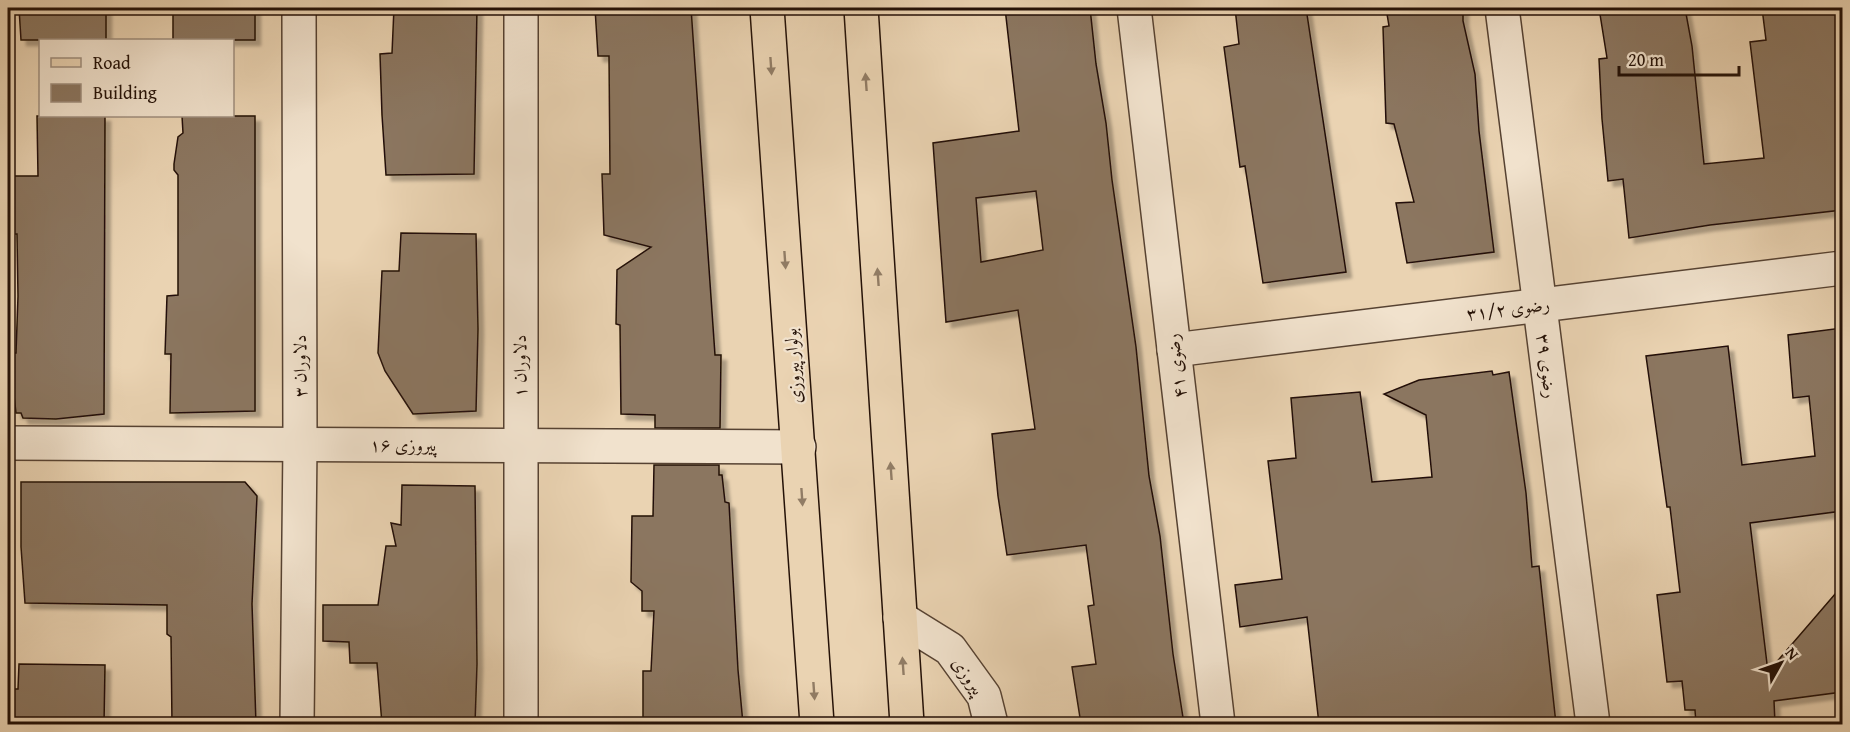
<svg xmlns="http://www.w3.org/2000/svg" width="1850" height="732" viewBox="0 0 1850 732" font-family="'Gentium Book Plus',Amiri,serif">
<style>
.building{fill:#8b7660;stroke:#241107;stroke-width:1.5;fill-rule:evenodd;filter:url(#shadow)}
.lines{fill:none;stroke-linecap:round;stroke-linejoin:round}
.minor-casing{stroke:#564232;stroke-width:36}
.primary-casing{stroke:#241107;stroke-width:36}
.minor{stroke:#f1e2cd;stroke-width:33}
.primary{stroke:#ead3b2;stroke-width:33}
.oneway{fill:#917c65}
.labels{text-anchor:middle;stroke-width:4.5;stroke-linejoin:round;paint-order:stroke}
.street-label{font-size:18px;fill:#241107;stroke:#f1e2cd}
</style>
<defs>
<filter id="shadow"><feDropShadow dx="5.5" dy="5.5" stdDeviation="1.5" flood-color="#0004"/></filter>
</defs>
<rect width="100%" height="100%" fill="#ead3b2"/>
<filter id="stains"><feTurbulence type="fractalNoise" baseFrequency=".00333" numOctaves="4"/><feColorMatrix values="0 0 0 0 .2 0 0 0 0 .09 0 0 0 0 .02 0 0 0 .5 -.17"/></filter>
<radialGradient id="worn" r=".72"><stop offset=".6" stop-color="#630" stop-opacity="0"/><stop offset="1" stop-color="#630" stop-opacity=".3"/></radialGradient>
<g class="building">
<polygon points="19,8 106,8 106,40 21,40"/>
<rect x="173" y="8" width="82" height="32"/>
<polygon points="394,8 477,8 474,174 386,175 382,115 380,54 392,53"/>
<polygon points="595,8 691,8 715,355 721,355 720,428 655,428 655,415 621,414 620,325 616,324 617,270 651,247 604,235 602,174 610,174 609,56 598,56"/>
<path d="M 1005,8 L 1090,8 L 1096,64 L 1106,123 L 1112,180 L 1136,347 L 1149,476 L 1160,536 L 1173,654 L 1184,724 L 1081,724 L 1072,667 L 1096,664 L 1088,606 L 1094,605 L 1086,545 L 1007,555 L 998,496 L 992,434 L 1035,429 L 1018,310 L 946,322 L 933,143 L 1019,131 ZM 1036,191 L 1043,250 L 981,262 L 976,198 Z"/>
<polygon points="1235,8 1306,8 1346,272 1263,283 1245,166 1240,167 1224,47 1239,44"/>
<polygon points="1386,8 1463,8 1463,21 1475,74 1479,131 1494,252 1407,263 1396,203 1414,202 1394,124 1386,123 1383,27 1389,26"/>
<polygon points="1599,8 1685,8 1692,46 1704,164 1764,158 1750,42 1766,40 1762,8 1840,8 1842,25 1842,210 1710,225 1629,238 1623,179 1608,181 1602,119 1599,59 1607,58"/>
<polygon points="37,116 105,116 104,414 56,419 23,418 21,413 16,413 13,387 10,388 8,353 16,353 18,296 17,234 12,234 14,176 38,176"/>
<polygon points="182,116 255,116 255,411 170,413 171,354 165,354 167,296 178,295 178,175 174,170 174,164 178,137 183,133"/>
<polygon points="401,233 476,234 478,329 476,411 413,414 385,371 378,353 382,271 399,271"/>
<polygon points="1842,328 1842,511 1750,523 1768,672 1842,586 1842,692 1774,701 1775,724 1696,724 1695,710 1685,710 1682,681 1667,682 1657,595 1680,592 1670,507 1667,507 1646,356 1728,346 1742,465 1815,456 1809,396 1793,398 1788,335"/>
<polygon points="1492,371 1493,375 1509,372 1526,493 1532,567 1539,566 1556,724 1319,724 1307,617 1240,627 1235,585 1282,579 1268,461 1296,458 1291,398 1360,392 1372,482 1432,477 1426,415 1384,394 1419,380"/>
<polygon points="654,465 719,465 719,475 722,475 725,502 729,503 738,670 743,724 643,724 643,671 651,671 654,611 642,611 642,591 631,582 632,516 653,516"/>
<polygon points="21,482 245,482 257,496 252,604 256,724 172,724 171,637 167,634 167,605 25,603 21,547"/>
<polygon points="402,485 475,486 477,664 475,724 382,724 377,663 350,663 349,642 323,641 323,605 378,605 386,546 396,546 391,523 401,525"/>
<polygon points="19,664 105,665 104,724 12,724 14,689 18,689"/>
</g>
<g class="lines">
<defs>
<g id="minor">
<polyline points="1134,8 1218,724"/>
<polyline points="1502,8 1593,724"/>
<polyline points="1174,350 1842,268"/>
<polyline points="8,443 799,447"/>
<polyline points="900,618 950,649 984,696 991,724"/>
<polyline points="297,724 300,444 299,8"/>
<polyline points="521,724 521,8"/>
</g>
<g id="primary">
<polyline points="767,8 817,724"/>
<polyline points="861,8 907,724"/>
</g>
</defs>
<use href="#minor" class="minor-casing"/>
<use href="#primary" class="primary-casing"/>
<use href="#minor" class="minor"/>
<use href="#primary" class="primary"/>
</g>
<defs><path id="oneway-solid" d="M-6-.8H1V-3.2L6.5 0L1 3.2V.8H-6Z" transform="scale(1.5)"/></defs>
<g class="oneway">
<use href="#oneway-solid" transform="translate(771 66) rotate(86)"/>
<use href="#oneway-solid" transform="translate(866 82) rotate(-94)"/>
<use href="#oneway-solid" transform="translate(785 260) rotate(86)"/>
<use href="#oneway-solid" transform="translate(878 277) rotate(-94)"/>
<use href="#oneway-solid" transform="translate(891 471) rotate(-94)"/>
<use href="#oneway-solid" transform="translate(802 497) rotate(86)"/>
<use href="#oneway-solid" transform="translate(903 666) rotate(-94)"/>
<use href="#oneway-solid" transform="translate(814 691) rotate(86)"/>
</g>
<g class="labels">
<g class="street-label">
<text transform="translate(1508 309) rotate(-7)" y="6">رضوی ۳۱/۲</text>
<text transform="translate(300 366) rotate(-90)" y="6">دلاوران ۳</text>
<text transform="translate(520 366) rotate(-90)" y="6">دلاوران ۱</text>
<text transform="translate(793 366) rotate(-94)" y="6">بولوار پیروزی</text>
<text transform="translate(1176 366) rotate(-97)" y="6">رضوی ۴۱</text>
<text transform="translate(1547 366) rotate(83)" y="6">رضوی ۳۹</text>
<text x="403" y="451">پیروزی ۱۶</text>
<text transform="translate(968 676) rotate(55)" y="6">پیروزی</text>
</g>
</g>
<rect width="1850" height="732" fill="none" stroke="#ead3b2" stroke-width="30"/>
<rect x="9" y="9" width="1832" height="714" fill="none" stroke="#241107" stroke-width="3"/>
<rect x="15" y="15" width="1820" height="702" fill="none" stroke="#241107" stroke-width="1.5"/>
<rect x="39" y="39" width="195" height="78" fill="#f1e2cd" stroke="#9f8e7e" stroke-width="1.5"/>
<rect x="51" y="58" width="30" height="9" fill="#ead3b2" stroke="#9f8e7e" stroke-width="1.5"/>
<text x="93" y="69" font-size="18" fill="#241107">Road</text>
<rect x="51" y="84" width="30" height="18" fill="#8b7660" stroke="#9f8e7e" stroke-width="1.5"/>
<text x="93" y="99" font-size="18" fill="#241107">Building</text>
<g transform="translate(1781 663) rotate(50)" stroke="#f1e2cd" stroke-width="4.5" paint-order="stroke">
<path d="M0-4.5L10 22L0 15L-10 22Z" fill="#241107"/>
<text y="-9" font-size="16" font-weight="bold" text-anchor="middle" fill="#241107">N</text>
</g>
<path d="M1619 66v9h120v-9" fill="none" stroke="#241107" stroke-width="3"/>
<text x="1628" y="66" font-size="18" fill="#241107" stroke="#f1e2cd" stroke-width="4.5" paint-order="stroke">20 m</text>
<rect width="100%" height="100%" filter="url(#stains)"/>
<rect width="100%" height="100%" fill="url(#worn)"/>
</svg>
